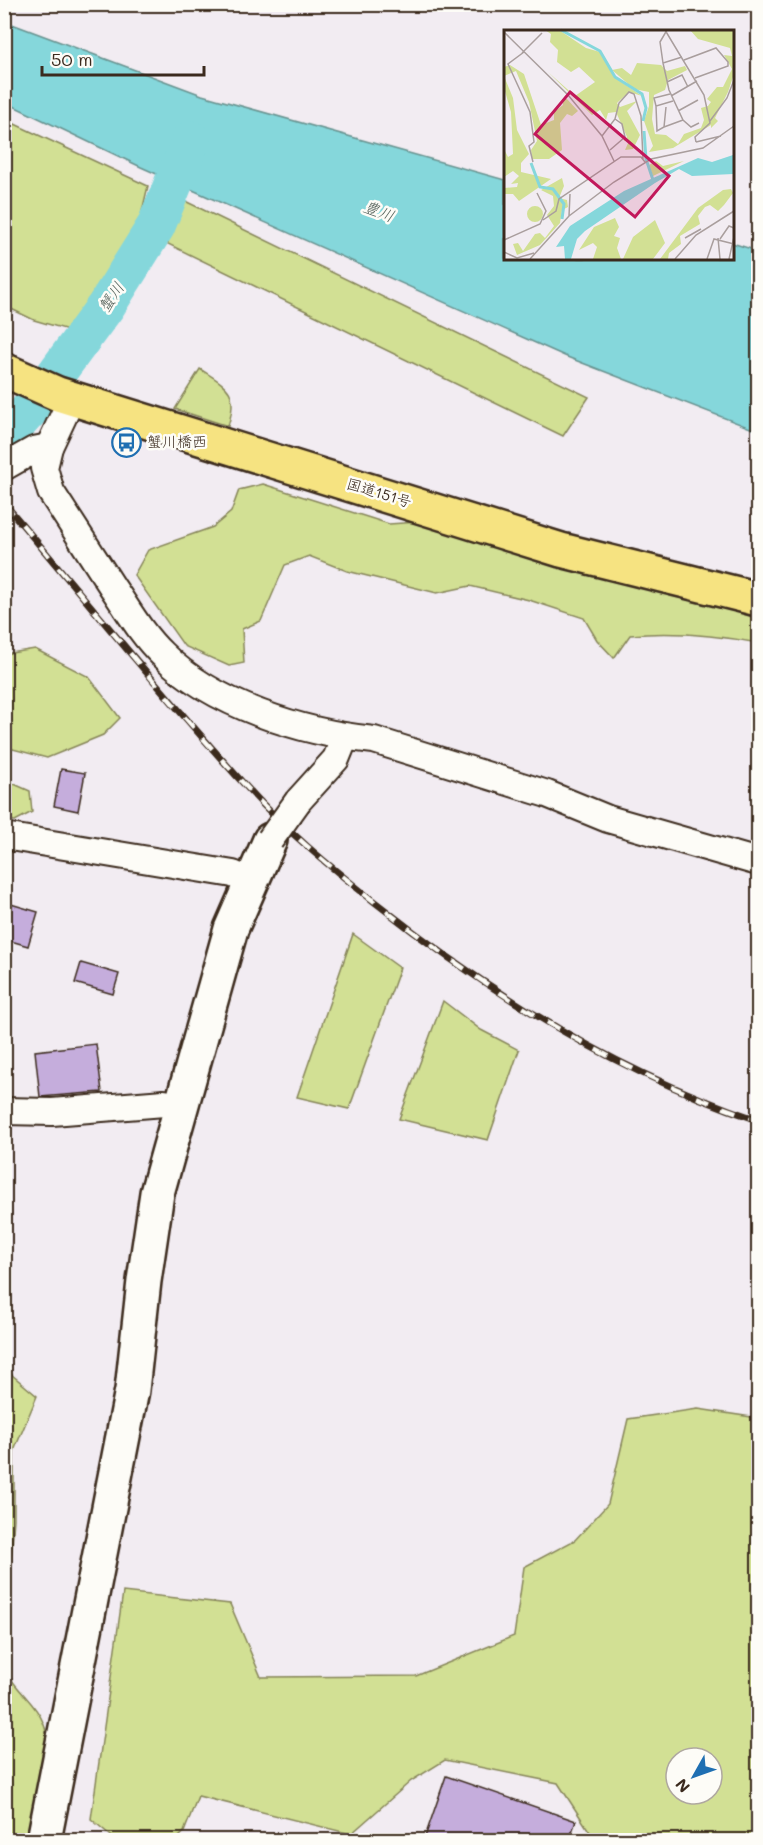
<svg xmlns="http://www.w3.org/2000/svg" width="763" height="1845" viewBox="0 0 763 1845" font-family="Mali,'Klee One',sans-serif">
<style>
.green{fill:#d2e094;stroke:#868559;stroke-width:1.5;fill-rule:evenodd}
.water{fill:#85d7db;stroke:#67928f;stroke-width:1.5}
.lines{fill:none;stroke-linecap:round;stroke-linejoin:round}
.river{stroke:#85d7db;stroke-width:39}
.building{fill:#c5addc;stroke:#3b2a1e;stroke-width:1.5}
.street-casing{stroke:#3b2a1e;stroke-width:30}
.secondary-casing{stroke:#3b2a1e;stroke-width:38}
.highway-casing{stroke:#3b2a1e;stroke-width:38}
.street{stroke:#fdfcf7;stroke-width:26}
.secondary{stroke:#fdfcf7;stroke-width:33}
.highway{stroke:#f6e381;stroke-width:33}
.rail-casing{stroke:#3b2a1e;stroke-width:7}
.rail{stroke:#fdfcf7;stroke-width:4.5;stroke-dasharray:14;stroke-linecap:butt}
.street-bridge-casing{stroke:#3b2a1e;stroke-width:30;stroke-linecap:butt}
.street-bridge{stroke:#fdfcf7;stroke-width:26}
.labels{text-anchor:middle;stroke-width:5;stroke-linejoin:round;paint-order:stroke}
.poi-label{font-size:15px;fill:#3b2a1e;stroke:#fdfcf7;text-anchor:start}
.street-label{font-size:15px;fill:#3b2a1e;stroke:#fdfcf7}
.water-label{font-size:16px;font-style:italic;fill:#515e57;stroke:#fdfcf7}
.inset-river{fill:none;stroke:#85d7db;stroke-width:3}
.inset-road{fill:none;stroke:#a99e9d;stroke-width:1.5}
.view{fill:#c2185b;fill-opacity:0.15;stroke:#c2185b;stroke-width:3}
.inset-edge{fill:none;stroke:#3b2a1e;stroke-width:3}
</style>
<rect width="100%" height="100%" fill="#f2ecf2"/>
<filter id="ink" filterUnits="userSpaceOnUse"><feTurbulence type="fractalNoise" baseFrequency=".0167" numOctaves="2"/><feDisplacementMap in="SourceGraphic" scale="12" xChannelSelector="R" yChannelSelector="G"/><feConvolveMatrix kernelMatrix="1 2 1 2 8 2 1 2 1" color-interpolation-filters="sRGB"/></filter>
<g filter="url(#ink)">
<g class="green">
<polygon points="4,119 148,186 139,224 68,330 34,320 5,306"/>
<polygon points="185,201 589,397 563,436 166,243"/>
<path d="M 200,369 C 228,387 239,391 228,426 L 175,409 Z"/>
<path d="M 263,484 L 389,524 L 418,522 L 696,598 L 758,619 L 758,643 C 716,635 673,631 630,635 L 614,658 L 597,640 L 584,618 L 529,600 L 470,586 L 437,593 L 347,571 L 309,556 L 285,565 L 261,621 L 242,629 L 244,663 L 229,666 L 184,646 L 134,575 L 148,550 L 213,527 L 231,512 L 239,490 Z"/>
<polygon points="35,649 89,677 120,718 103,735 47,758 5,747 5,654"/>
<polygon points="5,780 30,791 32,812 15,821 5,820"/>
<polygon points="353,934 400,968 349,1109 297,1097"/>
<polygon points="443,1001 481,1030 519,1050 488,1140 399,1119"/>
<polygon points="5,1369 37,1396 14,1451 14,1519 8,1599 5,1605"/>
<path d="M 698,1409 L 758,1418 L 758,1840 L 595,1840 L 558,1783 L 445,1760 L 411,1781 L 351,1834 L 198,1796 L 184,1832 L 176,1840 L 116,1840 L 91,1819 L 123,1592 L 230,1604 L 261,1677 L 416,1676 L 514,1636 L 524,1567 L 575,1540 L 608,1504 L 628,1419 ZM 676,1758 L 712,1758 L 712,1794 L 676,1794 Z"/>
<path d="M 4,1665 C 12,1688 35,1701 43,1722 C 56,1753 40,1808 33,1840 L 5,1840 Z"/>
</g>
<polygon class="water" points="4,21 202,95 505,180 505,258 732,258 732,243 758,251 758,431 567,357 141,167 5,102"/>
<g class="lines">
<polyline class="river" points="4,438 31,408 106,306 156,226 191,140"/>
</g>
<g class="building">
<polygon points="61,769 85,773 78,811 54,806"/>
<polygon points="4,902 38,912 28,946 4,939"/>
<polygon points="81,963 119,974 113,994 75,983"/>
<polygon points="96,1044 102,1092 40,1097 35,1051"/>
<polygon points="446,1776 576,1821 569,1840 424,1840"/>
</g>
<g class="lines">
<defs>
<g id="street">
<path d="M 72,398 L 49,447 L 44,468 L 51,492 C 72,524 92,556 113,588 C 128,610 142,635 162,654 C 213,705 303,733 374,740 L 547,794 L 608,819 L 758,862"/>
<polyline points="4,467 34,450 49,447"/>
<polyline points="298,801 336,759 345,737"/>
<polyline points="4,836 233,874 250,882"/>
<polyline points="4,1111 52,1112 164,1103 180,1106"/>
</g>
<polyline id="secondary" points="44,1840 132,1390 144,1281 157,1193 231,929 270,840"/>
<polyline id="highway" points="4,370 58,394 561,550 758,599"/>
</defs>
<use href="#street" class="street-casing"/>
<use href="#secondary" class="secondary-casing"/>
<use href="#highway" class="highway-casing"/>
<use href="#street" class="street"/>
<use href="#secondary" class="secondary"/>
<use href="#highway" class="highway"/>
<defs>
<path id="rail" d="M 4,503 C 84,597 161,693 243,783 C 283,828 329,866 376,903 C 491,994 619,1074 758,1120"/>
</defs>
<use href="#rail" class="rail-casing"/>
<use href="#rail" class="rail"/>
<defs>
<polyline id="street-bridge" points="270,840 298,801"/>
</defs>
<use href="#street-bridge" class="street-bridge-casing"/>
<use href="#street-bridge" class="street-bridge"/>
</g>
</g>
<defs>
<symbol id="bus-ring" viewBox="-11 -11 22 22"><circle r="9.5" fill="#fdfcf7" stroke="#1f6fb2" stroke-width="1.5"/><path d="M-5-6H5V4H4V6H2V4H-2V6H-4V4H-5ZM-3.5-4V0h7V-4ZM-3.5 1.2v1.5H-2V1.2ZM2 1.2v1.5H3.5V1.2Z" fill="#1f6fb2"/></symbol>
</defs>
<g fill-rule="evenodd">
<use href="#bus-ring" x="110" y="426" width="33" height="33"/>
</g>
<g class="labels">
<g class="poi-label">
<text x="147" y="447">蟹川橋西</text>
</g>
<g class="street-label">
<text transform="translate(379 493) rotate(17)" y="5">国道151号</text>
</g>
<g class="water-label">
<text transform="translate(379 211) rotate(21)" y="6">豊川</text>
<text transform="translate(111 297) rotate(-56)" y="6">蟹川</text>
</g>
</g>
<g transform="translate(504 30)">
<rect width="230" height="230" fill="#f2ecf2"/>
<path d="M 41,0 L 55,0 L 82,18 L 96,22 L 110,47 L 138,66 L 125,62 L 113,73 L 116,77 L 133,71 L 123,81 L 136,105 L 129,119 L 121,120 L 125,111 L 120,111 L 123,107 L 112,82 L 104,83 L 102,90 L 96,80 L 88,85 L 44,42 L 71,66 L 91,52 L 75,37 L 67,42 L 53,32 L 54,20 L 46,12 L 47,4 ZM 186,0 L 229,0 L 229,47 L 224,62 L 211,88 L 214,91 L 207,98 L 207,95 L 169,118 L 145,122 L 149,116 L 140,91 L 145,76 L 145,62 L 130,59 L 108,40 L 118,38 L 127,45 L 133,33 L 157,35 L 163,41 L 181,36 L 183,40 L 164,50 L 161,60 L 150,65 L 148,89 L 151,104 L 162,105 L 174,114 L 180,104 L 197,98 L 200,90 L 197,78 L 204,76 L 207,72 L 203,69 L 213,57 L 219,57 L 228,39 L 220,25 L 228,26 L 226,18 L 194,9 ZM 6,35 L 20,44 L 37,95 L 50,90 L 50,82 L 59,75 L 58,69 L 63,69 L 74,81 L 68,86 L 63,84 L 56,93 L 58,120 L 45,129 L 28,129 L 27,120 L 33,111 L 25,72 L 12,41 L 0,46 L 9,68 L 13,100 L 25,124 L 17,133 L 17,142 L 47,149 L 15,171 L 9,164 L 0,164 L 0,158 L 13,157 L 14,153 L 7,154 L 15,146 L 9,141 L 0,147 L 0,119 L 4,127 L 9,124 L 7,82 L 0,58 L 0,37 ZM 152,131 L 159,136 L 180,131 L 149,146 L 145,135 ZM 58,148 L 60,156 L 55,168 L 63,170 L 64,177 L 58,180 L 56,193 L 36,215 L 13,225 L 9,214 L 14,213 L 19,221 L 31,204 L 36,203 L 41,208 L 50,196 L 43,185 L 50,176 L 49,166 L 37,160 ZM 219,160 L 227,159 L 229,163 L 220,175 L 214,181 L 206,175 L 201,177 L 194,186 L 196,194 L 176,206 L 177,214 L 165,223 L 164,229 L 156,229 L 194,178 ZM23 184a8 8 0 1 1 16 0a8 8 0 1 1-16 0ZM 111,188 L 115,197 L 110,206 L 116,208 L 113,218 L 117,229 L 89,229 L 93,217 L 89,213 L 75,220 L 90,197 ZM 151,190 L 161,213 L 149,229 L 119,229 L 129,207 Z" fill="#d2e094"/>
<path d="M 229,125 L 229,144 L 188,146 L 175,139 L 151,153 L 81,201 L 73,209 L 67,229 L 61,229 L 60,216 L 52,217 L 66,196 L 120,161 L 194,128 L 208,132 Z" fill="#85d7db"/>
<path class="inset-river" d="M 57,0 L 96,21 L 111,47 L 138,64 L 142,78 L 139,91M 140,101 L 142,129 L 149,150M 27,133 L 36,157 L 49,159 L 60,174 L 58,189"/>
<path class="inset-road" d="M 161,0 L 200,65 L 206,93 L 191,107 L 192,112M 0,2 L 64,65 L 98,106 L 110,131M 20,22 L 4,34 L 26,82 L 30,112 L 25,116 L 29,132M 18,23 L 38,3M 178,27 L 159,33 L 165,60 L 179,90 L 187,97 L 195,93M 180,30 L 212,18 L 224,32 L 224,36 L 191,48M 159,33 L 156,12 L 163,0M 163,52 L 178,45 L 184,57M 167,66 L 193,51M 152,76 L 150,68 L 166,64M 162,77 L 160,97 L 153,101 L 152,76 L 169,71M 174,81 L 194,70M 206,91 L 223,68 L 230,50M 160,97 L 179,90M 98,106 L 111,89 L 115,73 L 125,62 L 130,64 L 137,86 L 139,129M 192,112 L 217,106M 106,120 L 121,107 L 118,94 L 111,89M 65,186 L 66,164M 39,190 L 52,181 L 55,169 L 117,127 L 137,127 L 141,132M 181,208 L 197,199M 214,208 L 216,229M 216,209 L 225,196 L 230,198M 0,210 L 36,194 L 42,181 L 33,163M 0,222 L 13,228 L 30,223M 26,229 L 65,186 L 110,152 L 147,129 L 199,118 L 230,96M 171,229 L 192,205 L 230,181M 203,229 L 210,209 L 230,214M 225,229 L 230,207"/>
<path class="view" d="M 66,62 L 165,146 L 131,187 L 31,104 Z"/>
<rect width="230" height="230" class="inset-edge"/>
</g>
<rect width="763" height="1845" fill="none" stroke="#fdfcf7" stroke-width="24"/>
<rect x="12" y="12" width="739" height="1821" fill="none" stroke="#3b2a1e" stroke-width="2" filter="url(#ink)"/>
<g transform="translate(694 1776) rotate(230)"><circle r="28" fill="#fdfcf7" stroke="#afa8a0" stroke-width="1.5"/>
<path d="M0-4.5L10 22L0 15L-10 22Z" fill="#1f6fb2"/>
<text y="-9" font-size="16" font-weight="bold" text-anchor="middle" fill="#3b2a1e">N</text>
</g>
<path d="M42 66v9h162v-9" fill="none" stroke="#3b2a1e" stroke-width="3"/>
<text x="51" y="66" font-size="18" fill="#3b2a1e" stroke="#fdfcf7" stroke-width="4.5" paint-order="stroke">50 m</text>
</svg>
